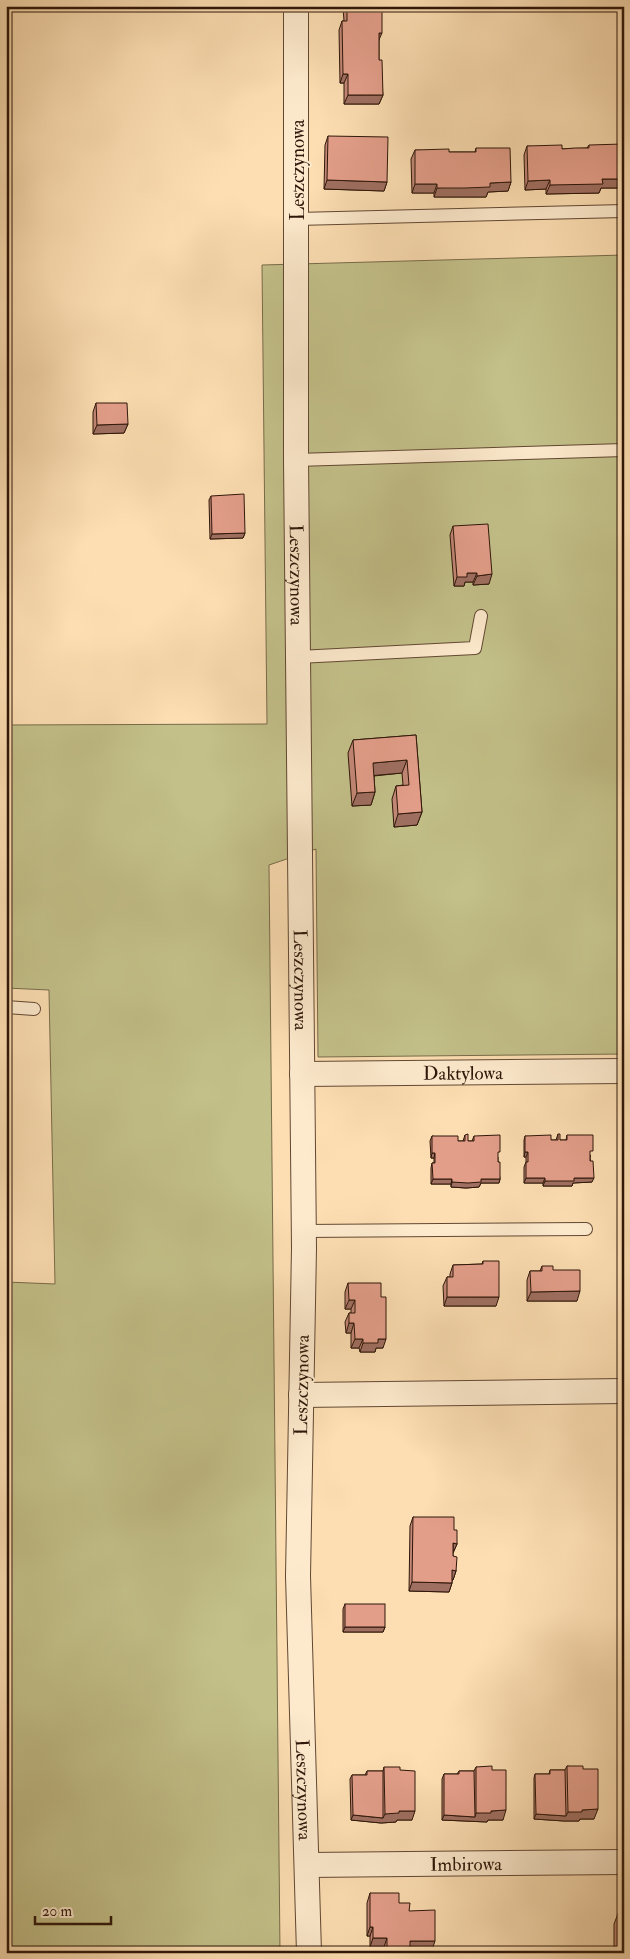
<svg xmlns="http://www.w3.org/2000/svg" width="630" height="1959" viewBox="0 0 630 1959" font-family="'IM FELL Double Pica',serif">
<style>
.green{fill:#c3c089;stroke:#786b49}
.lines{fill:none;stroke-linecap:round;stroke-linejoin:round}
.lane-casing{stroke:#624833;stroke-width:14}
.street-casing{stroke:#624833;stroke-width:26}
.lane{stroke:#fdeacd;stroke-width:12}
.street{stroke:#fdeacd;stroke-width:24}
.wall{fill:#c38877;stroke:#2e1609}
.shaded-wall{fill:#9f6f61;stroke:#2e1609}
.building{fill:#e39e8a;stroke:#2e1609}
.labels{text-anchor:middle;stroke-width:4;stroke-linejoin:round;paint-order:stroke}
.street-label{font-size:19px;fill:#2e1609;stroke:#fdeacd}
</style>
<rect width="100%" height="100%" fill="#fcdeb2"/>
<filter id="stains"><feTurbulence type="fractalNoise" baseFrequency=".004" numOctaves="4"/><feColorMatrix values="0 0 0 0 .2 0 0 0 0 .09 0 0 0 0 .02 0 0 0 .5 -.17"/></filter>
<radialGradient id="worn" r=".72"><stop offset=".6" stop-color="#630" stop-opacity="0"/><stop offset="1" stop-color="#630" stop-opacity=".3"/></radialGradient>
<polygon class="green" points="624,255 624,1054 318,1057 316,849 269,865 280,1953 6,1953 6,1282 55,1284 49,990 6,988 6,725 267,724 262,265"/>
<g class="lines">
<defs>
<g id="lane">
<polyline points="297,219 624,211"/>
<polyline points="296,460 624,450"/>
<polyline points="298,657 475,648 481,616"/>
<polyline points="6,1007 34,1009"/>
<polyline points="303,1231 586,1229"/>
</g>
<g id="street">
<path id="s1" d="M 296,6 L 296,460 L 304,1248 L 298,1576 L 309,1953"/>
<path id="s2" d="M 302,1074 L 624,1071"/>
<polyline points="301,1395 624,1391"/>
<path id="s3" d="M 307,1865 L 624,1862"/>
</g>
</defs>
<use href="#lane" class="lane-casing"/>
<use href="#street" class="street-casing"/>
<use href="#lane" class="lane"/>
<use href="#street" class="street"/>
</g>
<g class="wall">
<polygon points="344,6 382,6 379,41 379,60 383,95 379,104 344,104 344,83 340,83 339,30 342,21 344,21 343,8"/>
<polygon points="328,136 387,182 384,191 324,189 325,145"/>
<polygon points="589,145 621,188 601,188 599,193 546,194 546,189 525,190 524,155 527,146 562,149 587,148"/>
<polygon points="476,148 511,182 508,191 488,192 486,197 434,197 434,193 412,193 411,159 415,150 449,152 475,152"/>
<polygon points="96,403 128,424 124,433 93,434 93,412"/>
<polygon points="211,496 245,533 243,538 210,539 209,500"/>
<polygon points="453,526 489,584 473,585 473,582 465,582 464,586 454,586 450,535"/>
<polygon points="416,735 422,812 417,825 394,827 392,799 396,786 403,785 402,773 374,776 375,792 371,805 352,806 348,753 353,740"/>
<polygon points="558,1134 560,1140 566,1140 567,1135 591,1156 590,1156 592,1182 573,1183 572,1186 543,1186 543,1183 524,1183 524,1167 526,1162 526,1157 524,1157 524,1140 525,1136 551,1140 556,1140"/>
<polygon points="465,1135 468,1141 472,1141 474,1136 498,1157 498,1162 500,1179 499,1183 481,1183 479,1187 466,1188 451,1187 451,1184 431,1184 431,1168 432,1163 434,1163 434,1158 431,1158 430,1141 432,1136 458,1141 463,1141"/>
<polygon points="624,1141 624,1155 620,1153"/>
<polygon points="483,1261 496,1306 444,1306 443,1286 447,1277 450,1277 450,1274 453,1265 482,1264"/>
<polygon points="542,1266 577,1301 527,1301 527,1280 530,1271 540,1271"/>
<polygon points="348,1283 383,1348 376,1348 375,1352 360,1352 359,1348 351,1348 351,1333 346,1333 345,1322 349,1313 351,1313 351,1309 345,1309 345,1292"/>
<polygon points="413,1517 454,1530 457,1544 453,1553 453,1556 456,1571 453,1580 452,1580 452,1583 449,1592 409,1591 410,1526"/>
<polygon points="345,1604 385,1627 383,1632 343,1632 343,1609"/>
<polygon points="567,1766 583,1769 594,1819 580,1819 579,1821 564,1821 534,1819 534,1778 535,1774 549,1774 550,1770 565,1770"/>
<polygon points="384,1767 412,1820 397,1820 396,1822 381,1823 351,1820 350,1779 352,1775 365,1775 367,1771 383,1771"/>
<polygon points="476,1767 492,1770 503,1820 488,1820 487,1822 442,1820 442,1779 444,1774 457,1774 459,1771 474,1771"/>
<polygon points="370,1893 399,1903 409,1911 432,1950 410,1950 410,1953 384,1953 384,1947 370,1947 370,1936 367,1936 367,1903"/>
<polygon points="619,1911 624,1953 614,1953 614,1924"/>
</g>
<g class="shaded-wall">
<polygon points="379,33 382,33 378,42"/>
<polygon points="343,74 348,74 344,83 340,83"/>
<polygon points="348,95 383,95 379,104 344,104"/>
<polygon points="602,179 624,179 621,188 601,188 599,193 546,194 550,185"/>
<polygon points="327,180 387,182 384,191 324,189"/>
<polygon points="550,180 546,189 525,190 528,181"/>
<polygon points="511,182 508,191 488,192 486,197 434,197 437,188 490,183"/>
<polygon points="415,184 437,184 434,193 412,193"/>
<polygon points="128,424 124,433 93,434 97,425"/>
<polygon points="245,533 243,538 210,539 212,534"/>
<polygon points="467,573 477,573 473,582 465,582 464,586 454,586 457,577"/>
<polygon points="492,574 489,584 473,585 477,576"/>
<polygon points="407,760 402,773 368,776 373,763"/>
<polygon points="375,792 371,805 352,806 357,793"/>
<polygon points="422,812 417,825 394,827 398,814"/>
<polygon points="525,1152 528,1152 526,1157 524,1157"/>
<polygon points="432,1153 435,1153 434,1158 431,1158"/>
<polygon points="526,1178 545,1178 543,1183 524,1183"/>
<polygon points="574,1178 594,1178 592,1182 573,1183 572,1186 543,1186 545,1181"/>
<polygon points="433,1179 452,1179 451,1184 431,1184"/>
<polygon points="481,1179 500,1179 499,1183 481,1183 479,1187 466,1188 451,1187 452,1182"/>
<polygon points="580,1291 577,1301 527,1301 531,1292"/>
<polygon points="447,1297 499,1297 496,1306 444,1306"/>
<polygon points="349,1300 355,1300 351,1309 345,1309"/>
<polygon points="349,1323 354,1323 351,1333 346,1333"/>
<polygon points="355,1339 363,1339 359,1348 351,1348"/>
<polygon points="378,1339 386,1339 383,1348 376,1348 375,1352 360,1352 363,1343"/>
<polygon points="453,1543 457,1544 453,1553"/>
<polygon points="452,1570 456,1571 453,1580 449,1579"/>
<polygon points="412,1582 452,1583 449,1592 409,1591"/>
<polygon points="345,1627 385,1627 383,1632 343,1632"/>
<polygon points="598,1809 594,1819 580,1819 579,1821 564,1821 534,1819 536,1814 566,1816 568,1812 582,1810"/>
<polygon points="506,1810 503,1820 488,1820 487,1822 442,1820 444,1815 475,1817 476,1813 491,1811"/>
<polygon points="399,1811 415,1811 412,1820 397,1820 396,1822 381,1823 351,1820 353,1815 383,1818 385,1814"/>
<polygon points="370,1927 373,1927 370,1936 367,1936"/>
<polygon points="373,1938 387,1938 384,1947 370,1947"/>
<polygon points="410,1941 435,1941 432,1950 407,1950"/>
<polygon points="387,1951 393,1951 392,1953 386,1953"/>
</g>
<g class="building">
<polygon points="347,6 382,6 382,33 379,33 379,60 382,60 383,95 348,95 348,74 343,74 342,21 347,21"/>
<polygon points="328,136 388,137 387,182 327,180"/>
<polygon points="623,144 624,179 602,179 603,184 550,185 550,180 528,181 527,146 562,145 562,149 575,148 589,148 589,145"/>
<polygon points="476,148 510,148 511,182 490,183 490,187 465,188 437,188 437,184 415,184 415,150 449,149 449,152 476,152"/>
<polygon points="96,403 127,403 128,424 97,425"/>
<polygon points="244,494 245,533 212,534 211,496"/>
<polygon points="488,524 492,574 477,576 477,573 467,573 467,577 457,577 453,526"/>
<polygon points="416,735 422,812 398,814 396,786 409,785 407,760 373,763 375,792 357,793 353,740"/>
<polygon points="468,1134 468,1141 474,1141 474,1136 500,1135 500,1152 498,1152 498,1162 500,1162 500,1179 481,1179 481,1182 468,1183 452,1182 452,1179 433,1179 432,1163 435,1163 435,1153 432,1153 432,1136 458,1136 458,1141 465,1141 465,1135"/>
<polygon points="558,1134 560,1134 560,1140 567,1140 567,1135 593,1135 593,1151 590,1151 590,1161 593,1161 594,1178 574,1178 574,1181 545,1181 545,1178 526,1178 526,1162 528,1162 528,1152 525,1152 525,1136 551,1135 551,1140 558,1140"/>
<polygon points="483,1261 499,1261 499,1297 447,1297 447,1277 453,1277 453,1265 483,1264"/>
<polygon points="542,1266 553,1266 553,1270 580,1270 580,1291 531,1292 530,1271 542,1271"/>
<polygon points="348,1283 381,1283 381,1297 386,1297 386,1339 378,1339 378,1343 363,1343 363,1339 355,1339 354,1323 349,1323 349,1313 355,1313 355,1300 349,1300"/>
<polygon points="413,1517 454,1517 454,1530 457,1530 457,1544 453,1543 453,1556 457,1557 456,1571 452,1570 452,1583 412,1582"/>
<rect x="345" y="1604" width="40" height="23"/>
<polygon points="492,1766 492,1770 506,1770 506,1810 491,1811 491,1813 476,1813 476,1767"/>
<polygon points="567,1766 583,1766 583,1769 598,1769 598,1809 582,1810 582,1812 568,1812"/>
<polygon points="384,1767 400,1767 400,1770 415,1771 415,1811 399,1811 399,1813 385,1814"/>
<polygon points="550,1770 565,1770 566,1816 536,1814 535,1774 550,1774"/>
<polygon points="367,1771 383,1771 383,1818 353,1815 352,1775 367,1775"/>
<polygon points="459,1771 474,1771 475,1817 444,1815 444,1774 459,1774"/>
<polygon points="370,1893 399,1893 399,1903 410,1903 409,1911 435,1910 435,1941 410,1941 410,1952 393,1953 393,1951 387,1951 387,1938 373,1938 373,1927 370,1927"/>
<rect x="619" y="1911" width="5" height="42"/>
</g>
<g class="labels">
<g class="street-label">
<text transform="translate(297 170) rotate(-90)" y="7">Leszczynowa</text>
<text dy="7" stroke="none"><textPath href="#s1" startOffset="569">Leszczynowa</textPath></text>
<text dy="7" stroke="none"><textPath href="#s1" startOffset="974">Leszczynowa</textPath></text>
<text dy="7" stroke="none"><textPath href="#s2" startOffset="161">Daktylowa</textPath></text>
<text transform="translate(301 1385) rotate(-89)" y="7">Leszczynowa</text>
<text dy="7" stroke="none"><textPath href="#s1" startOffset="1784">Leszczynowa</textPath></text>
<text dy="7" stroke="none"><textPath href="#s3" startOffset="159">Imbirowa</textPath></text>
</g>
</g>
<rect width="630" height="1959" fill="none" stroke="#fcdeb2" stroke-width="25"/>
<rect x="8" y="8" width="615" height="1944" fill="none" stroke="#2e1609" stroke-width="2.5"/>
<rect x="12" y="12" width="605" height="1934" fill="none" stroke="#2e1609"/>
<path d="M35 1916v8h76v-8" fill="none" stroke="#2e1609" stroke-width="2.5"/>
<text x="42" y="1916" font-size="15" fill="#2e1609" stroke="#fdeacd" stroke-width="4" paint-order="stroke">20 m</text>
<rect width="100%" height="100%" filter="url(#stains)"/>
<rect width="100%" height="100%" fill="url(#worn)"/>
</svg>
